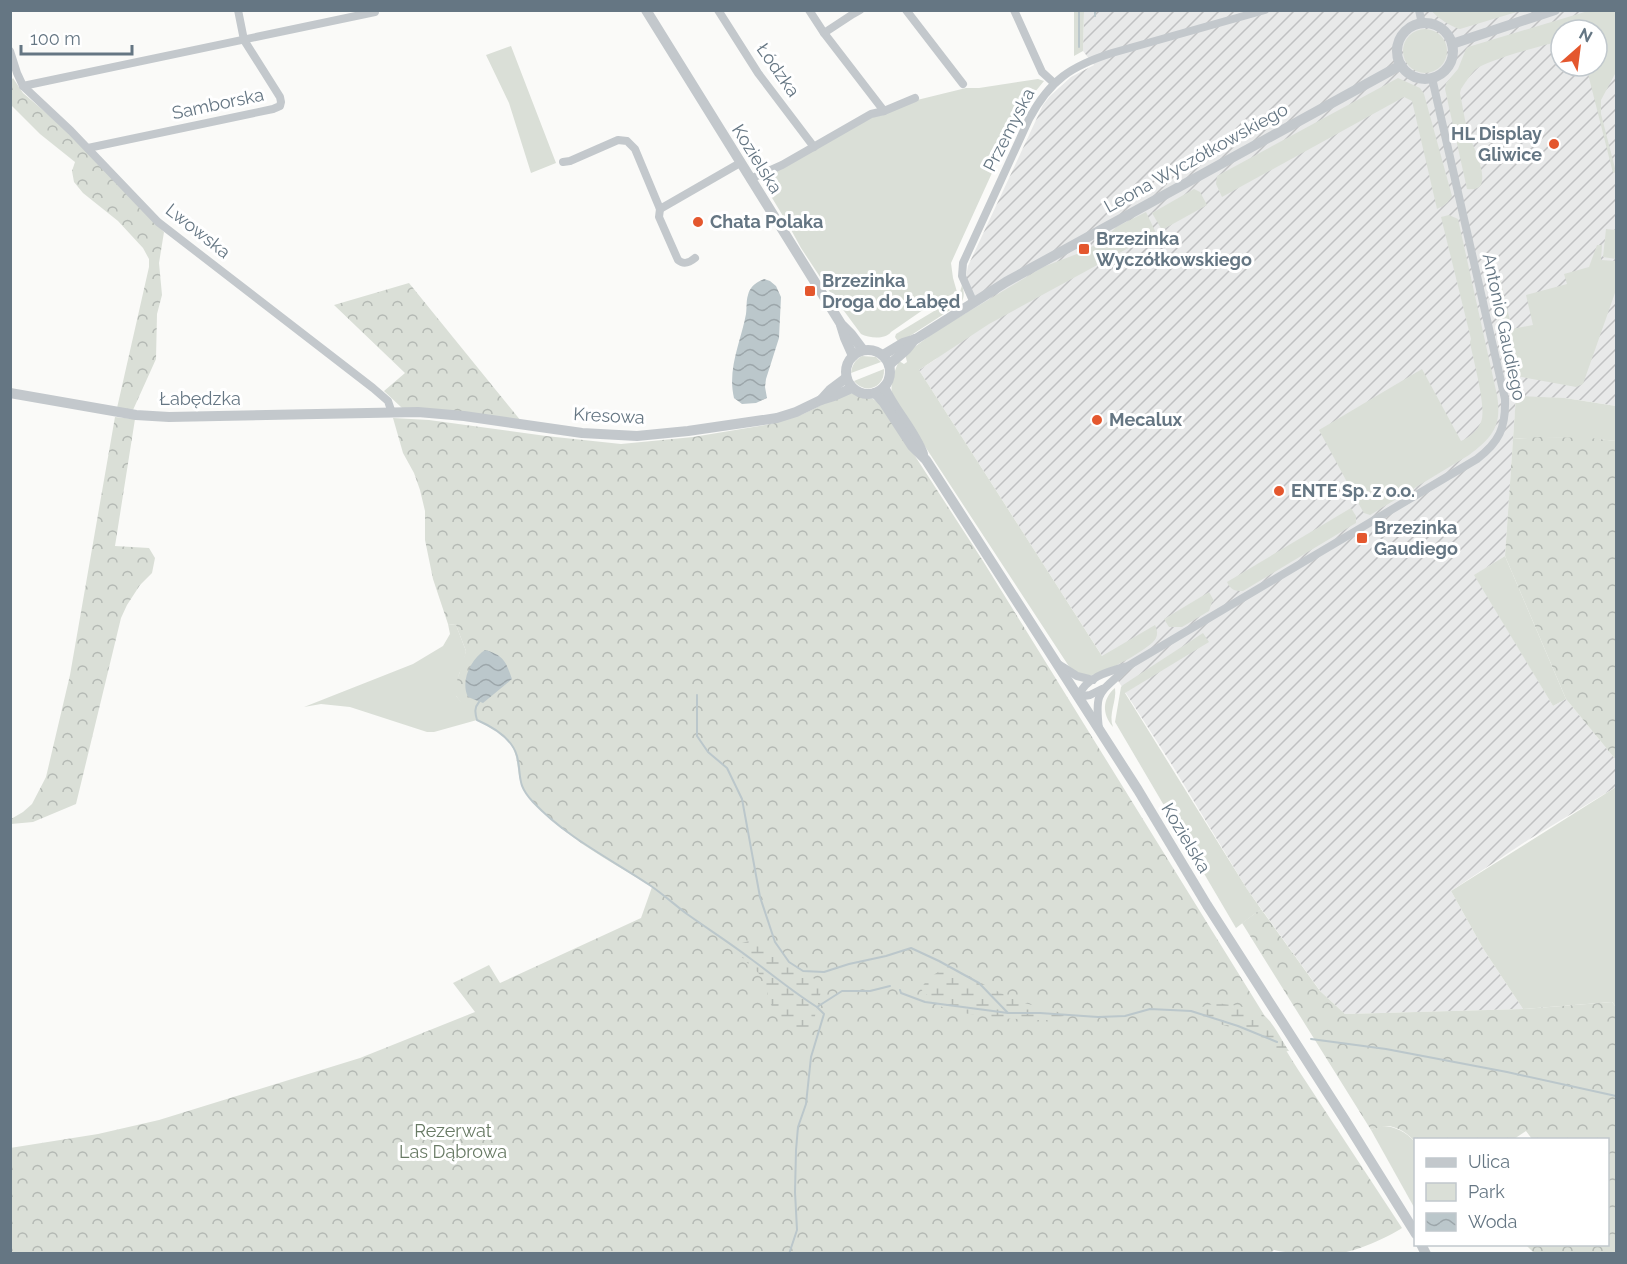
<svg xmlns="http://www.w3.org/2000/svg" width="1627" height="1264" viewBox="0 0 1627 1264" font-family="Raleway,sans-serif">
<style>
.industrial{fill:url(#industrial-furrows);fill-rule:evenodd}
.green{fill:#dadfd7}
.forest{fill:url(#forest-crowns)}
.wetland{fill:url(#wetland-marsh)}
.water{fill:url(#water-waves)}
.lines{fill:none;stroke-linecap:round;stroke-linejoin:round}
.stream{stroke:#bbc7cb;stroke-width:2}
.minor{stroke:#c3c8cc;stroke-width:8}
.tertiary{stroke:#c3c8cc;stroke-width:10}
.poi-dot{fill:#e4572e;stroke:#fff;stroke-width:2}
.labels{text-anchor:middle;stroke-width:6;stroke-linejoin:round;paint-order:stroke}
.street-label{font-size:18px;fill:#657683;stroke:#fff}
.poi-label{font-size:18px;font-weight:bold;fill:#657683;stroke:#fff;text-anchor:start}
.park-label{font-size:18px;fill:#687a64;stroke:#fff}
</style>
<defs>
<pattern id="industrial-furrows" width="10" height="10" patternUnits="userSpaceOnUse" patternTransform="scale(1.5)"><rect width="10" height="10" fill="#e8e9e9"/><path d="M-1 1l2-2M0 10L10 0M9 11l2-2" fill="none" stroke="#c0c1c2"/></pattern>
<pattern id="forest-crowns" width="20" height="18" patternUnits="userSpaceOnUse" patternTransform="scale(1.5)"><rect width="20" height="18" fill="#dadfd7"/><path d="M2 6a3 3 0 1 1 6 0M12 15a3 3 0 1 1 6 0" fill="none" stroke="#b4b9b4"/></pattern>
<pattern id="wetland-marsh" width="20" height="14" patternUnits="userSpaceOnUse" patternTransform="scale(1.5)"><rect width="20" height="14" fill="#dadfd7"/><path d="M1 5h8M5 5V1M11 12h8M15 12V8" fill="none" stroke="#b4b9b4"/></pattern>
<pattern id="water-waves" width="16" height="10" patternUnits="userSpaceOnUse" patternTransform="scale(1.5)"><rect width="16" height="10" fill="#bbc7cb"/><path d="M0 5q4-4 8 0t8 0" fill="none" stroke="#9ca6aa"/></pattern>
</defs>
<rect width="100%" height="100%" fill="#fafaf8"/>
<path class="industrial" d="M 1084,11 L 1616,11 L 1616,406 L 1565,398 L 1516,397 L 1505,556 L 1475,575 L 1553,706 L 1566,699 L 1616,760 L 1616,787 L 1528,840 L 1451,891 L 1484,950 L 1523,1009 L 1345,1014 L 1321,992 L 1247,889 L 1172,765 L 919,370 L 936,359 L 975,300 L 966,277 L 968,266 L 1043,105 L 1050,96 L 1071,77 L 1094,65 L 1083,51 ZM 1561,30 L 1597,30 L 1597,66 L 1561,66 Z"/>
<g class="green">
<polygon points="1074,11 1084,11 1083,51 1074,56"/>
<path d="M 1432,11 L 1432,10 L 1520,11 L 1460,29 C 1453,28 1436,17 1432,11 Z"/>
<path d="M 1588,11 L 1616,11 L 1615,74 L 1601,100 L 1601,114 L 1616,172 L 1613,173 L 1586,66 L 1597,66 L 1597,30 L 1561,30 L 1561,41 C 1544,45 1486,60 1475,70 C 1470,75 1465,83 1461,89 L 1460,93 C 1463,108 1465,125 1471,140 C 1475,150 1484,169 1482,181 C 1481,189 1474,190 1467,189 L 1445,89 L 1446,83 L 1458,69 L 1466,49 L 1468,47 Z"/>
<circle cx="1425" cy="51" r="22"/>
<polygon points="511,46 556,163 531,173 509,103 486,55"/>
<path d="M 1398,78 L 1420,88 L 1424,94 L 1452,196 C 1448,203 1444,206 1437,209 L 1412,101 L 1404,97 L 1222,197 L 1216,184 L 1217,176 Z"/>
<path d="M 1038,79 L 1044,81 L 1030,98 L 1007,140 L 951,263 L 953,278 L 957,292 L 933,303 L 891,332 C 885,340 869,338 861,334 L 830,292 L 801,248 L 789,226 L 760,178 L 870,118 L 917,100 L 966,88 L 979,88 Z"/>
<polygon points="1194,189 1200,192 1207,205 1162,230 1152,213"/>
<path d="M 1146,212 L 1156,233 L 989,324 L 919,370 L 1102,656 L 1155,625 C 1157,629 1158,634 1156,638 C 1152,648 1103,674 1092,675 C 1083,676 1077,672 1070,668 L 892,396 C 890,383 894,372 899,361 L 904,364 L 907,362 L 905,354 L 936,331 L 1043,267 L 1082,252 L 1104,240 L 1116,227 Z"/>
<path d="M 1449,215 L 1458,219 L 1497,395 C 1502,426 1493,437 1469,455 L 1370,515 L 1364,513 L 1361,508 L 1319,430 L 1422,369 L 1461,441 C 1470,437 1477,431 1481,422 C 1487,407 1473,360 1470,342 L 1471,339 L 1441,217 Z"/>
<polygon points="1606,229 1616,230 1616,259 1603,257"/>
<polygon points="1597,245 1602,245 1601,260 1616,261 1616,290 1583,384 1576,387 1511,375 1488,274 1490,269 1497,266 1512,329 1533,325 1526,295 1567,284 1564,274 1589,267"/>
<path d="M 962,285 C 964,291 965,297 961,303 L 899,343 L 895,337 L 896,334 L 959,296 Z"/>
<path d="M 862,356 L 876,357 L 881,362 L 851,373 C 852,365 855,360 862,356 Z"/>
<path d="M 884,369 C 885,388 865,395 854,381 Z"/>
<path d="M 1516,396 L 1565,398 L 1616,406 L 1616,441 C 1582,437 1548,437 1513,439 Z"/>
<path d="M 1351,508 L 1356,516 L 1356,523 L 1243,591 C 1234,591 1231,590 1227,582 Z"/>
<polygon points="1505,556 1566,699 1553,706 1474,575"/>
<polygon points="1209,592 1214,601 1212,602 1209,611 1182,627 1169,627 1164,619"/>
<polygon points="448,624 456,625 466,651 463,665 459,674 456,696 477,720 434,732 427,732 350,707 321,704 304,707 413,664 443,646 450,634"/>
<polygon points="1203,633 1209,642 1125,693 1247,889 1261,909 1236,928 1115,722 1121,687 1123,685"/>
<path d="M 1115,688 C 1117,701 1108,714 1113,727 C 1102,714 1102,699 1115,688 Z"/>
<polygon points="1616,787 1616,1007 1612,1002 1523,1009 1484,950 1451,891"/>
<path d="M 1381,1126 C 1395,1126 1406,1132 1415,1142 L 1415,1209 L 1371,1130 Z"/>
</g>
<g class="forest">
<polygon points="13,78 23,93 65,129 164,232 159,263 162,295 157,314 156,359 133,410 117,408 149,267 149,259 143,248 118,221 83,193 74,182 72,171 75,162 40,134 11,105 10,82"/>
<polygon points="409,283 521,421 402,408 384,391 405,373 334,305"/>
<path d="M 850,393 L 873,399 L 882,405 L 983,561 L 1297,1068 L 1402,1228 C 1389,1237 1355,1252 1340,1253 C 1322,1256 1291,1254 1274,1250 L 1270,1254 L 11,1253 L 10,1148 L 98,1134 L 159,1120 L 360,1058 L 475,1012 L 453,983 L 489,965 L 500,983 L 641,918 L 652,887 C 612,862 552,831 525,791 C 514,775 522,758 508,740 C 498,729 488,728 477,720 C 469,714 462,704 456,696 L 456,684 L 466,651 L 456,625 L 448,624 L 433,579 L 425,540 L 425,511 L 420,490 L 414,473 L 403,453 L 393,418 L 429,420 L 546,436 L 621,444 L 693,437 L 771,424 L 803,414 L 842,395 Z"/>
<polygon points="115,417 135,419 115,546 149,548 155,558 152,573 140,585 127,605 121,618 76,804 33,822 11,824 11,819 23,812 32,804 46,777 70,675"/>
<polygon points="1540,437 1590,438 1616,441 1616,760 1566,699 1505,556 1513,439"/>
<path d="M 1261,909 L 1320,991 L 1345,1014 L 1523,1009 L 1612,1002 L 1616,1007 L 1616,1253 L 1534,1253 L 1526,1245 L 1608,1244 L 1608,1140 L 1532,1139 L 1526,1131 L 1514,1139 L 1416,1140 L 1415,1142 C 1408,1133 1393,1123 1380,1127 C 1377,1128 1374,1129 1371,1130 L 1242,923 Z"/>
</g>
<g class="wetland">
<path d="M 749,941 L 792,964 L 819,982 C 822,992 820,997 817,1007 C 815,1014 814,1022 813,1029 L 808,1033 L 802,1034 C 791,1026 773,1013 769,1000 C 767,992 767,983 762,977 C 753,966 744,963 737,949 L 742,943 Z"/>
<path d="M 951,968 L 1017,1001 L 1069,1015 L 1048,1020 L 1037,1020 L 996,1018 L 950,1011 L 936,1004 L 931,997 L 924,993 L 921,989 C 927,977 939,970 951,968 Z"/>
<path d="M 1216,1003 C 1231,1005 1250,1006 1263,1015 C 1273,1021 1282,1041 1289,1051 L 1277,1052 C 1259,1032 1227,1028 1203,1018 L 1202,1007 Z"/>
</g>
<g class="water">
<path d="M 764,279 L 770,281 L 776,286 L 781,297 L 779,338 L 766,379 L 765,387 L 767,398 L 756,403 L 742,404 L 734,398 C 727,369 741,341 746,314 C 747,307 746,301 748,295 C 750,286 757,282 764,279 Z"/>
<path d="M 485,650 C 504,655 506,662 512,679 L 483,703 L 468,697 C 460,681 471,659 485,650 Z"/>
</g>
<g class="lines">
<g class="stream">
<polyline points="1095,10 1095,16"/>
<polyline points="1079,47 1079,10"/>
<polyline points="697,695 697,736 708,752 727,768 742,799 760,897 775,942 789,962 803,971 824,972 849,964 886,956 911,948 939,961 979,983 1008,1013"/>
<path d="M 479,702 C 474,708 475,713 477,720 C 493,727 512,738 517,756 C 522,777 516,784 533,802 C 567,838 611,859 651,886 C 664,895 675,905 687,914 C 708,929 730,943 751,959 C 773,975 793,992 817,1007 L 842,991 L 870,991 L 890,986"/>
<polyline points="900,990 901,993 925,1002 1008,1013 1040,1013 1098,1017 1125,1016 1150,1009 1191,1011 1238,1026 1277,1042"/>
<polyline points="1311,1039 1386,1049 1507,1072 1616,1096"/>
<polyline points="789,1254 797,1230 795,1192 796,1150 798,1127 806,1104 811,1057 824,1014 817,1007"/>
</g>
<g class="minor">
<polyline points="718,10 758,73 814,147"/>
<polyline points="809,10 824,33 884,111"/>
<polyline points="906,10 963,84"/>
<polyline points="1014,10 1042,72 1054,83"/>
<polyline points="1419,10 1422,24"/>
<polyline points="824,33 853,14 860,10"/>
<polyline points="10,51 17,73 23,86 71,131 158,222 373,388 388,401 392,413"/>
<polyline points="23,86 375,12 375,10"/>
<polyline points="88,148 273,109 280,106 281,102 280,97 244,40 238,10"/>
<path d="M 563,162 L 570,161 L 618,140 L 627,141 L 635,149 L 660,209 L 659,217 L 678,260 C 684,265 689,263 695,258"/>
<polyline points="750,179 782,165 871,114 884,111 915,98"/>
<polyline points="660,209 740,163"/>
<path d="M 973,301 L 962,276 L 963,263 L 1029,119 C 1050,80 1071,66 1112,53 L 1265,10"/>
<polyline points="1058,664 1077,676 1093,680"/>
<path d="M 1102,689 L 1090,695 L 1078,697 C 1085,677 1110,671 1128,666 L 1477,459 C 1499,442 1506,428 1505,399 L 1432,78"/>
<path d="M 1099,729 C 1094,688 1101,694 1127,667"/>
</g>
<g class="tertiary">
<polyline points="646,10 841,324 851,334 863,350"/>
<circle cx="1425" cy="51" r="28"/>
<polyline points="1452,44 1555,10"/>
<polyline points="841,325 845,338 853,356"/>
<circle cx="868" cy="372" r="22"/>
<polyline points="883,355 903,343 916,339 1006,282 1401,65"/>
<polyline points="889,365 907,349 915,339"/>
<path d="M 884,387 C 895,411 914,430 923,454"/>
<polyline points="10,393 136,415 169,417 418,412 464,416 582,433 637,436 688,431 777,418 796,412 821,400 834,396 852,388"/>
<polyline points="875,393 884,403 912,446 926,460 1138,790 1207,905 1345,1120 1416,1234"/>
<polyline points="821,400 830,390 846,378"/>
<polyline points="1421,1244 1426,1254"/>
</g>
</g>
<g class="poi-dot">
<circle cx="1554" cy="144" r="6"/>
<circle cx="698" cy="222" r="6"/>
<rect x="1078" y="243" width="12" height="12" rx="3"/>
<rect x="804" y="285" width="12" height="12" rx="3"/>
<circle cx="1097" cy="420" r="6"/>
<circle cx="1279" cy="491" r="6"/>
<rect x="1356" y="532" width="12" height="12" rx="3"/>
</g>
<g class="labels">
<g class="street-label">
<text transform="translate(778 70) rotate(55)" y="6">Łódzka</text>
<text transform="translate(218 104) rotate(-12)" y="6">Samborska</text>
<text transform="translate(1009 130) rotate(-63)" y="6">Przemyska</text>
<text transform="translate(1196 158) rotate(-29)" y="6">Leona Wyczółkowskiego</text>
<text transform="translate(757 159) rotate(58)" y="6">Kozielska</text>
<text transform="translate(198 231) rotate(38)" y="6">Lwowska</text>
<text transform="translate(1504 327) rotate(78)" y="6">Antonio Gaudiego</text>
<text x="200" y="405">Łabędzka</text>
<text transform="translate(609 416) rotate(3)" y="6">Kresowa</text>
<text transform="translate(1186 838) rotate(59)" y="6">Kozielska</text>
</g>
<g class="poi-label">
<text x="1542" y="140" text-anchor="end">HL Display<tspan x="1542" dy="21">Gliwice</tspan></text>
<text x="710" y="228">Chata Polaka</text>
<text x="1096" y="245">Brzezinka<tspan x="1096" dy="21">Wyczółkowskiego</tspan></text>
<text x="822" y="287">Brzezinka<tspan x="822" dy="21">Droga do Łabęd</tspan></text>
<text x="1109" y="426">Mecalux</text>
<text x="1291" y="497">ENTE Sp. z o.o.</text>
<text x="1374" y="534">Brzezinka<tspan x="1374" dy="21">Gaudiego</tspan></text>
</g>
<g class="park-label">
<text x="453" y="1137">Rezerwat<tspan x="453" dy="21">Las Dąbrowa</tspan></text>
</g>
</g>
<rect width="1627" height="1264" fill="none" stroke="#657683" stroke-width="24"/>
<rect x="1414" y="1138" width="195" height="108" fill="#ffffff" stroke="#c1c8cd" stroke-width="1.5"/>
<rect x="1426" y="1158" width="30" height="9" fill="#c3c8cc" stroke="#c1c8cd" stroke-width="1.5"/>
<text x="1468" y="1168" font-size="18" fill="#657683">Ulica</text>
<rect x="1426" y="1183" width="30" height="18" fill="#dadfd7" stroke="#c1c8cd" stroke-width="1.5"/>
<text x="1468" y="1198" font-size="18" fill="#657683">Park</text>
<rect x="1426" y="1213" width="30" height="18" fill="url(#water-waves)" stroke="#c1c8cd" stroke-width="1.5"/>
<text x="1468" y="1228" font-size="18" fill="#657683">Woda</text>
<g transform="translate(1579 48) rotate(28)"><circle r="28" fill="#ffffff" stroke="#c1c8cd" stroke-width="1.5"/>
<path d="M0-4.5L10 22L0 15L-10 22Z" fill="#e4572e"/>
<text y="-9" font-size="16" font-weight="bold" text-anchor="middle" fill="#657683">N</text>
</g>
<path d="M21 45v9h111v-9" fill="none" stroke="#657683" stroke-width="3"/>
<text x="30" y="45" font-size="18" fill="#657683" stroke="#ffffff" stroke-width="4.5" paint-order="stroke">100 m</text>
</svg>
